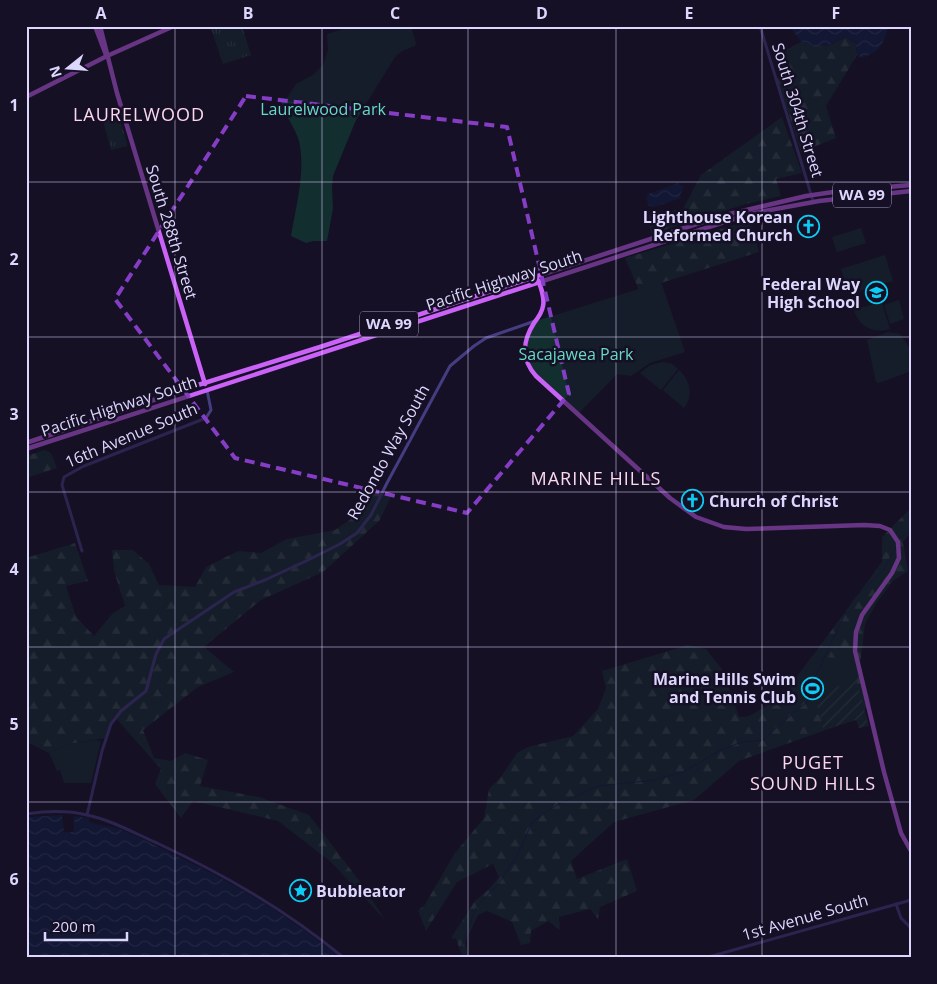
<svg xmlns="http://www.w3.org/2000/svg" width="937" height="984" viewBox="0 0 937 984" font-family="'Open Sans',sans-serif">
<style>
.grass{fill:url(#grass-tufts)}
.forest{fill:url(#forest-firs)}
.park{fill:#132e2f}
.garden{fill:url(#garden-furrows)}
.water{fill:url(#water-waves)}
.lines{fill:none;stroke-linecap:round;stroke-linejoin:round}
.stream{stroke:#0f1f45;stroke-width:1}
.minor{stroke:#453d82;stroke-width:3}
.major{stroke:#ca62f8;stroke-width:4.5}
.marked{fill:none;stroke:#853dc5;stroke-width:4;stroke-dasharray:10 6;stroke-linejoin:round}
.grid{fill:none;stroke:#ddd6fd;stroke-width:1;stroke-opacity:0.55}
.labels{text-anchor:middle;stroke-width:5;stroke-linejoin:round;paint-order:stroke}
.shield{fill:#151025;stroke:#a19bbc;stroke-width:1}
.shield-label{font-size:15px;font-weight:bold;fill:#ddd6fd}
.park-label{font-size:16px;fill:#65dac5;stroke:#151025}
.street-label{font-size:16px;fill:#ddd6fd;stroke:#151025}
.poi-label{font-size:16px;font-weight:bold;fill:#ddd6fd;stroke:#151025;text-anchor:end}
.neighbourhood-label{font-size:18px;letter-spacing:1px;fill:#fdd8ed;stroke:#151025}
.neatline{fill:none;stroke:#ddd6fd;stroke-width:2}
.grid-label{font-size:16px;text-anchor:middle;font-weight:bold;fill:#ddd6fd}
</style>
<defs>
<pattern id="grass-tufts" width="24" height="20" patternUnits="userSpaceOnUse" patternTransform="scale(1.25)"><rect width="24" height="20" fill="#132e2f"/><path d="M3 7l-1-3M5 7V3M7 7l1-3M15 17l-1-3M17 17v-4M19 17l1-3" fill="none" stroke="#354c4e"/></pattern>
<pattern id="forest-firs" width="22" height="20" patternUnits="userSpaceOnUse" patternTransform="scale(1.25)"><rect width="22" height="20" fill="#132e2f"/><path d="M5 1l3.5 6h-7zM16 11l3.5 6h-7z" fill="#354c4e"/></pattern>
<pattern id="garden-furrows" width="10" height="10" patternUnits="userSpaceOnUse" patternTransform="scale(1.25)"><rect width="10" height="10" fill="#132e2f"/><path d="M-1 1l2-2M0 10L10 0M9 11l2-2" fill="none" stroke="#354c4e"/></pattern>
<pattern id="water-waves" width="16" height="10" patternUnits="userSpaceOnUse" patternTransform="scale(1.25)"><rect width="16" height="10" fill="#0f1f45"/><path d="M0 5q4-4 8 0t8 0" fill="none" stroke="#323f61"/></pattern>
</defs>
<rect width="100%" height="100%" fill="#151025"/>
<g class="grass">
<polygon points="210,26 242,26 251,55 223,64"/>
<polygon points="118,112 127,143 127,146 111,150 102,117"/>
</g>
<g class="forest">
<polygon points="846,37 856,44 857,55 826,106 836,138 801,152 777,78 789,74 782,52 801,42 822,46 830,45"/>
<polygon points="782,117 802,173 776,179 781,196 746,204 652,234 645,215 683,209 701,175"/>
<polygon points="750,220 759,252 639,290 625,258"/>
<polygon points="45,450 51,453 57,468 26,478 26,456"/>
<polygon points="376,491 391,497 379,521 323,572 261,600 204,647 234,672 198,687 143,730 154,758 171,761 185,753 208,760 200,786 259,797 309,815 361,883 385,920 331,862 278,821 193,801 181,818 155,784 161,769 114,716 105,738 70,744 49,753 31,744 26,745 26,558 75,543 88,581 66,586 76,617 94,636 113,613 125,606 114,571 112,550 133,550 149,564 159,585 195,587 206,567 238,551 261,553 287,539 335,530 357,515"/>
<polygon points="911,508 911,532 903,542 908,571 893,581 877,602 865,624 860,665 871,704 859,713 856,719 739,761 694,800 614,822 571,861 577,879 627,859 637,891 600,907 598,919 590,909 559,917 560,930 548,921 531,931 530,943 521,945 512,922 487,911 478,915 465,942 469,958 463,958 456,939 451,938 475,901 488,890 499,877 493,864 457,882 426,931 418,910 424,906 455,853 484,818 489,789 501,777 517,753 528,747 573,736 598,709 606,688 602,671 688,645 706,649 724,672 739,717 749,716 783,696 882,562 882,537"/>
</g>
<g class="park">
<path d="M 353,26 L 411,26 L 416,44 L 415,46 L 402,51 L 395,57 L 356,120 L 333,176 L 332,188 L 333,208 L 327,241 L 313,241 L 306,243 L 291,236 C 296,206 306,171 299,141 C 295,127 285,116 281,102 L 287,100 L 287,98 L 296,84 L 313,75 L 323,65 L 328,50 L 327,34 Z"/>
<polygon points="861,228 866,243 837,252 832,237"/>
<polygon points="885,255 893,281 849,294 841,269"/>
<polygon points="661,282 685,352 650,363 631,376 617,374 578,414 532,372 524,348 536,321"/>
<polygon points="899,300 904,319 890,324 884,305"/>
<path d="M 880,302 L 882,303 L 890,329 C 873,334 859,327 854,310 Z"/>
<polygon points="888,332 900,334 911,350 911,371 879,383 876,382 867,340"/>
<polygon points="663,362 672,364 678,369 661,390 640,373 650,365"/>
<path d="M 679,370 C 690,381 694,395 684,408 L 663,390 Z"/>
<polygon points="812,656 849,659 856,680 787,705 783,696"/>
<polygon points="96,740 101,741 91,783 64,783 60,770 57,771 49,753 70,744"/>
</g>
<polygon class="garden" points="856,680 869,726 859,728 856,720 824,730 814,695"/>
<g class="water">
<path d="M 787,26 L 888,26 C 886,42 878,53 862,58 L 857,55 L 856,44 C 842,29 837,47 822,46 C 815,46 808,44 801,42 L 791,28 Z"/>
<polygon points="678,183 684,187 680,195 681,198 654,207 649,206 646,198 648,194"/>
<path d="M 62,815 L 64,832 L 74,832 L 74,816 L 89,818 L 89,822 C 99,825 110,826 119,829 C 138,836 157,846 175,855 C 234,883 291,917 340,958 L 26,958 L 26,817 Z"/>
</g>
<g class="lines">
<g class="stream">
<polyline points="901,537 911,530"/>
<polyline points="850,605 854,599 884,569 896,547"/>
<polyline points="460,951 476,908 499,883 518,854 532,822 557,805 598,786 655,780 683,772 723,749 742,742 763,740 784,721 807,702 815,677 846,612"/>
</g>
<g class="minor">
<polyline points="760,26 813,201"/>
<polyline points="82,551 62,485 64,477 84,466 206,418 211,410 207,390"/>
<path d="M 26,814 C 46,811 67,810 87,815 C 111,820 134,833 157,843 C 225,875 286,910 344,958"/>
<polyline points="87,815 102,751 111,724 121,711 146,691 156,654 164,639 234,592 265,580 306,561 340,544 357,533 371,515 387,483 450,366 474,346 486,338 535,321"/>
<polyline points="896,904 901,918 911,928"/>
<polyline points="705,958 911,900"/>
</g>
<g class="major">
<polyline points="95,26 106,55"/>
<polyline points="100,26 117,93 205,384"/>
<polyline points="26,97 107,56 174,26"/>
<path d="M 538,280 C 541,288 545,297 543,306 C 542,313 538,318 534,323 C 522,342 521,359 536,376 L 670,498 L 696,517 L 724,527 L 746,529 L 864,525 L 880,526 L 890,530 L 898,542 L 899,558 L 892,573 L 862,615 L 856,632 L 855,651 L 884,772 L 901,833 L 911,851"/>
<polyline points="26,443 198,385 320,347 721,216 806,196 840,191 911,185"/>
<polyline points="26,449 749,214 819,201 911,191"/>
</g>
</g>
<path d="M0 0H937V984H0ZM 246,96 L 507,127 L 569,394 L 467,513 L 235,458 L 115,299 Z" fill="#151025" fill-opacity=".55" fill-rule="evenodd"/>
<path class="marked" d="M 246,96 L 507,127 L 569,394 L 467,513 L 235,458 L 115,299 Z"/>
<path class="grid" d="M 175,26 L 175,958M 322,26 L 322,958M 468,26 L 468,958M 616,26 L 616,958M 762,26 L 762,958M 26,182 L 911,182M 26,337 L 911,337M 26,492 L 911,492M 26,647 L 911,647M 26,802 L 911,802"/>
<defs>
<symbol id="church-ring" viewBox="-11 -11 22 22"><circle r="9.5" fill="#151025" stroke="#0cccf3" stroke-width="1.5"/><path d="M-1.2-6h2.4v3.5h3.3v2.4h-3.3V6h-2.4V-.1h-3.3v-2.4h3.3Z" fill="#0cccf3"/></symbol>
<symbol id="school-ring" viewBox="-11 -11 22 22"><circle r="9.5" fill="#151025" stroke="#0cccf3" stroke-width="1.5"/><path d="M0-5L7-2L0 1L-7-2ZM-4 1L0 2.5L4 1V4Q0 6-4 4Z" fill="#0cccf3"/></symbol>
<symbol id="stadium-ring" viewBox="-11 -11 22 22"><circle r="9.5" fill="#151025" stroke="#0cccf3" stroke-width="1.5"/><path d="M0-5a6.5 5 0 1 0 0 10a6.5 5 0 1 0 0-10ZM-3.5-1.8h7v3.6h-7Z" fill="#0cccf3"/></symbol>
<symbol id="sight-ring" viewBox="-11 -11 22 22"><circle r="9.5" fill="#151025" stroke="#0cccf3" stroke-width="1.5"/><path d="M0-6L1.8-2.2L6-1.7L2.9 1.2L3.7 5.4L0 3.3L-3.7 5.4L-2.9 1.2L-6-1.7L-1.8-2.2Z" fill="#0cccf3"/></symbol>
</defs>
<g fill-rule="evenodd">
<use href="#church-ring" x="796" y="214" width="25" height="25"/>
<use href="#school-ring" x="864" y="280" width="25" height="25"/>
<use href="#church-ring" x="680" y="488" width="25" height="25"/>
<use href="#stadium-ring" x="800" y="676" width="25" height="25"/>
<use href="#sight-ring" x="288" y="878" width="25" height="25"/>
</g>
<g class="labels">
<g class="shield">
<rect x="833" y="182.5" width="58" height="25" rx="4"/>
<rect x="360" y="311.5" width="58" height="25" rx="4"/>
</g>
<g class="shield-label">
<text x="862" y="200">WA 99</text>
<text x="389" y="329">WA 99</text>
</g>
<g class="park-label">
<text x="323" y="115">Laurelwood Park</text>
<text x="576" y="360">Sacajawea Park</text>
</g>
<g class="street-label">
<text transform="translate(798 110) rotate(73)" y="6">South 304th Street</text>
<text transform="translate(172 232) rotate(73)" y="6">South 288th Street</text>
<text transform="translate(504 280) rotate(-18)" y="6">Pacific Highway South</text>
<text transform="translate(119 406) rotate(-18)" y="6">Pacific Highway South</text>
<text transform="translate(131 435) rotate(-23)" y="6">16th Avenue South</text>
<text transform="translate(388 452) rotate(-61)" y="6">Redondo Way South</text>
<text transform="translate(805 917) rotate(-16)" y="6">1st Avenue South</text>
</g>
<g class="poi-label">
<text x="793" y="223">Lighthouse Korean<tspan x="793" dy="18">Reformed Church</tspan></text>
<text x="860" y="290">Federal Way<tspan x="860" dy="18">High School</tspan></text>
<text x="709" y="507" text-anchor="start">Church of Christ</text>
<text x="796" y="685">Marine Hills Swim<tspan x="796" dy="18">and Tennis Club</tspan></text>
<text x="316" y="897" text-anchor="start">Bubbleator</text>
</g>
<g class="neighbourhood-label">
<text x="139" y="121">LAURELWOOD</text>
<text x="596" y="485">MARINE HILLS</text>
<text x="813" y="769">PUGET<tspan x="813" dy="21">SOUND HILLS</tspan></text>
</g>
</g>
<rect width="937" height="984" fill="none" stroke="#151025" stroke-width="55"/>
<g transform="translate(68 68) rotate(253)" stroke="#151025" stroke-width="4" paint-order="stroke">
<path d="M0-4L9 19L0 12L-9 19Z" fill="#ddd6fd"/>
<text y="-8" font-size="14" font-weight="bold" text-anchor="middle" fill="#ddd6fd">N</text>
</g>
<path d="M45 932v8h82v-8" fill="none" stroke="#ddd6fd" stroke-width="2.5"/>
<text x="52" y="932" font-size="15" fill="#ddd6fd" stroke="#151025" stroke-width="4" paint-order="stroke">200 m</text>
<rect x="28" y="28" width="882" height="928" class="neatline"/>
<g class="grid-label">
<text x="101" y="19">A</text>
<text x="248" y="19">B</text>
<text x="395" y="19">C</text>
<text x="542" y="19">D</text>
<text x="689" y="19">E</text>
<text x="836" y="19">F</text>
<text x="14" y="111">1</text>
<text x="14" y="265">2</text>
<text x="14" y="420">3</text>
<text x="14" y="575">4</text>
<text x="14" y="730">5</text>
<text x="14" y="885">6</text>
</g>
</svg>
